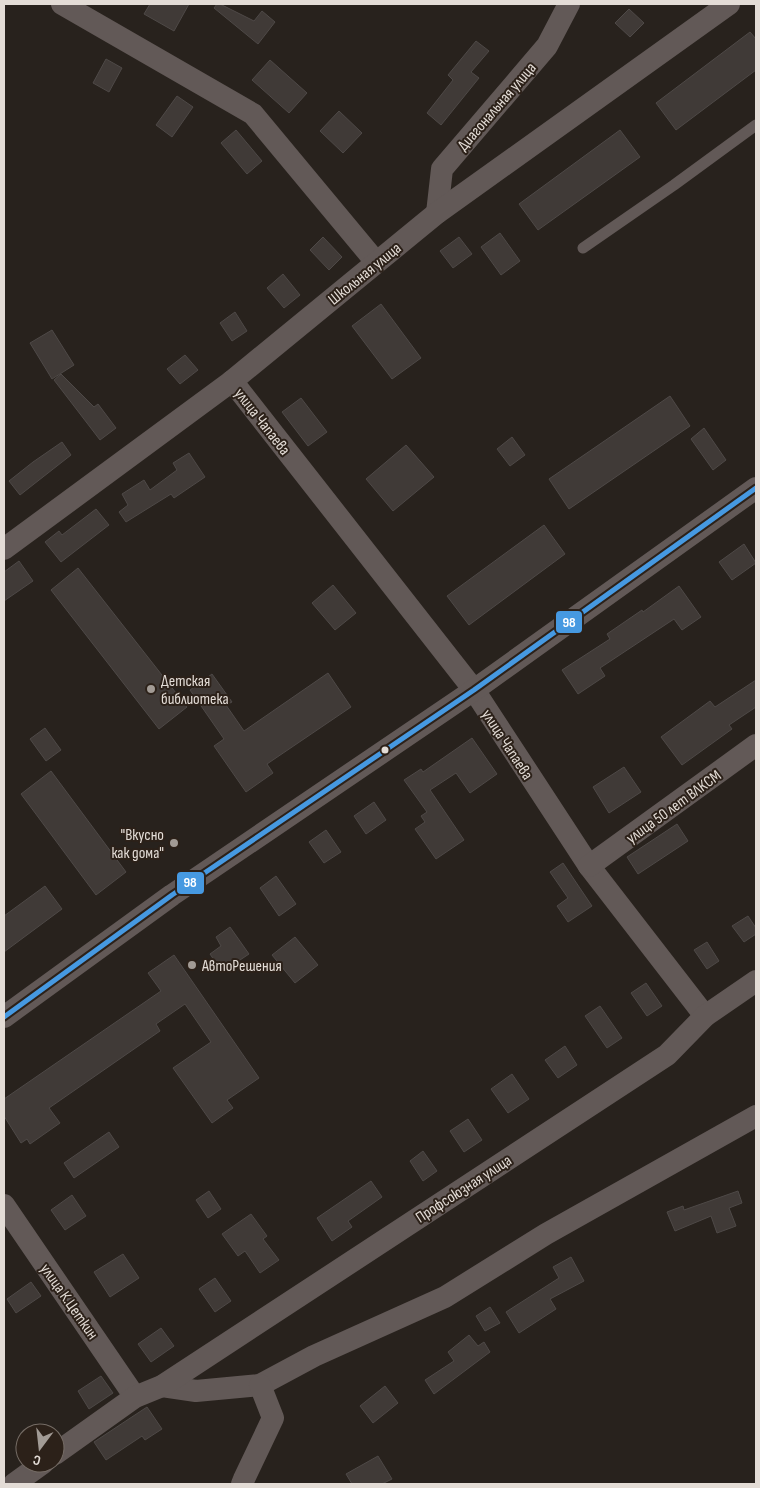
<svg xmlns="http://www.w3.org/2000/svg" width="760" height="1488" viewBox="0 0 760 1488" font-family="'Sofia Sans Condensed',sans-serif">
<style>
.building{fill:#403a37;stroke:#4e4947}
.lines{fill:none;stroke-linecap:round;stroke-linejoin:round}
.service{stroke:#625957;stroke-width:11}
.minor{stroke:#625957;stroke-width:22}
.bus-1-casing{stroke:#2c2119;stroke-width:9}
.bus-1{stroke:#4699e1;stroke-width:5}
.poi-dot{fill:#a29b95;stroke:#2c2119;stroke-width:2}
.bus-dot{fill:#e3dcd6;stroke:#2c2119;stroke-width:2}
.labels{text-anchor:middle;stroke-width:4;stroke-linejoin:round;paint-order:stroke}
.street-label{font-size:16px;fill:#e3dcd6;stroke:#2c2119}
.poi-label{font-size:16px;fill:#e3dcd6;stroke:#2c2119;text-anchor:start}
.line-badge{stroke:#2c2119;stroke-width:2}
.badge-label{font-size:14px;text-anchor:middle;font-weight:bold;fill:#fff}
</style>
<rect width="100%" height="100%" fill="#28221d"/>
<g class="building">
<polygon points="150,4 189,4 174,31 144,14"/>
<polygon points="217,4 220,4 254,21 262,11 275,22 258,44 214,8"/>
<polygon points="629,9 644,23 630,37 615,23"/>
<polygon points="750,32 756,39 756,70 676,130 656,103"/>
<polygon points="476,41 489,51 471,72 479,78 441,125 427,113 453,80 448,75"/>
<polygon points="106,59 122,68 109,92 93,83"/>
<polygon points="270,60 307,93 289,113 252,80"/>
<polygon points="177,96 193,107 172,137 156,125"/>
<polygon points="339,111 362,133 343,153 320,131"/>
<polygon points="236,130 262,161 247,174 221,143"/>
<polygon points="620,130 640,157 538,230 519,204"/>
<polygon points="500,233 520,261 501,275 481,247"/>
<polygon points="323,237 342,257 329,270 310,250"/>
<polygon points="459,237 472,254 453,268 440,251"/>
<polygon points="283,274 300,295 284,308 267,288"/>
<polygon points="381,304 421,358 392,379 352,326"/>
<polygon points="235,312 247,331 232,341 220,323"/>
<polygon points="52,330 74,365 52,379 30,343"/>
<polygon points="185,355 198,370 180,384 167,369"/>
<polygon points="61,374 94,407 98,404 116,428 100,440 54,380"/>
<polygon points="670,396 690,426 569,509 549,479"/>
<polygon points="301,398 327,432 308,446 282,412"/>
<polygon points="704,428 726,460 713,470 691,439"/>
<polygon points="512,437 525,455 510,466 497,449"/>
<polygon points="62,442 71,455 20,495 9,481 33,462"/>
<polygon points="406,445 434,477 393,511 366,479"/>
<polygon points="189,453 205,477 174,498 171,494 126,522 119,512 128,505 122,494 144,480 150,490 177,470 173,463"/>
<polygon points="96,509 109,525 61,562 45,542 59,531 62,535"/>
<polygon points="544,525 565,554 469,625 447,596"/>
<polygon points="744,544 756,563 732,580 719,562"/>
<polygon points="19,561 33,581 4,601 4,572"/>
<polygon points="78,568 187,707 159,729 51,590"/>
<polygon points="333,585 356,613 335,630 312,603"/>
<polygon points="679,586 701,617 682,630 674,619 600,668 605,676 578,694 562,670 610,639 607,634 642,610 643,612"/>
<polygon points="328,673 351,707 267,764 273,773 246,792 214,746 224,739 190,690 212,674 232,702 226,705 244,731"/>
<polygon points="756,680 756,707 729,725 732,729 682,765 661,737 710,701 715,707"/>
<polygon points="45,728 61,750 46,761 30,739"/>
<polygon points="472,738 497,774 470,793 456,773 430,790 464,840 436,859 415,829 425,822 421,816 427,812 404,780 421,769 423,772"/>
<polygon points="624,767 641,792 609,813 593,787"/>
<polygon points="51,771 126,872 96,895 21,794"/>
<polygon points="374,802 386,820 366,834 354,816"/>
<polygon points="677,824 688,841 638,874 627,857"/>
<polygon points="326,830 341,852 324,863 309,842"/>
<polygon points="563,863 592,906 568,922 557,906 568,898 550,872"/>
<polygon points="276,876 296,904 279,916 260,888"/>
<polygon points="45,886 62,909 4,952 4,916"/>
<polygon points="748,916 756,928 756,934 744,942 732,926"/>
<polygon points="230,927 249,954 222,972 210,954 221,946 216,937"/>
<polygon points="295,937 318,965 295,983 272,955"/>
<polygon points="707,942 719,961 707,969 694,950"/>
<polygon points="174,955 259,1078 227,1100 233,1108 212,1123 173,1068 211,1042 185,1004 156,1024 160,1031 49,1108 60,1123 30,1144 27,1139 21,1143 4,1116 4,1099 161,991 148,973"/>
<polygon points="646,983 662,1006 647,1016 631,993"/>
<polygon points="600,1006 622,1038 607,1048 585,1016"/>
<polygon points="565,1046 577,1065 558,1078 545,1060"/>
<polygon points="512,1074 529,1099 508,1113 491,1089"/>
<polygon points="468,1119 482,1140 464,1152 450,1131"/>
<polygon points="109,1132 119,1147 74,1178 64,1163"/>
<polygon points="423,1151 437,1171 423,1181 410,1161"/>
<polygon points="371,1181 382,1197 348,1221 352,1227 332,1241 317,1218"/>
<polygon points="209,1191 221,1209 208,1218 196,1200"/>
<polygon points="738,1191 742,1203 729,1208 736,1226 717,1233 711,1216 675,1231 667,1212 683,1206 684,1210"/>
<polygon points="72,1195 86,1216 65,1230 51,1210"/>
<polygon points="251,1214 267,1236 263,1239 279,1260 260,1273 245,1251 238,1256 222,1234"/>
<polygon points="123,1254 139,1278 110,1297 94,1272"/>
<polygon points="571,1257 584,1281 550,1299 556,1309 519,1333 506,1312 559,1278 553,1267"/>
<polygon points="215,1278 231,1301 215,1312 199,1289"/>
<polygon points="31,1282 41,1296 16,1313 7,1299"/>
<polygon points="490,1307 500,1323 485,1331 476,1316"/>
<polygon points="161,1328 174,1346 151,1362 138,1344"/>
<polygon points="469,1335 478,1346 484,1342 490,1352 434,1394 425,1380 454,1361 448,1352"/>
<polygon points="101,1376 113,1393 89,1409 78,1391"/>
<polygon points="385,1386 398,1403 373,1423 360,1406"/>
<polygon points="147,1407 162,1429 145,1440 142,1436 106,1460 94,1442"/>
<polygon points="378,1456 392,1479 382,1484 352,1484 346,1474"/>
</g>
<g class="lines">
<polyline class="service" points="583,248 674,185 756,125"/>
<g class="minor">
<polyline points="62,4 253,114 376,262"/>
<polyline points="437,213 442,169 547,46 569,4"/>
<polyline points="232,381 474,690 589,866 705,1016"/>
<polyline points="4,549 232,381 437,213 729,4"/>
<polyline points="589,866 756,745"/>
<polyline points="4,1017 172,895 474,690 756,488"/>
<polyline points="4,1205 135,1397"/>
<polyline points="162,1386 196,1391 260,1385 314,1356 445,1297 546,1234 756,1116"/>
<polyline points="55,1454 135,1397 162,1386 667,1055 705,1016 756,981"/>
<polyline points="14,1484 43,1463"/>
<polyline points="242,1484 244,1479 273,1418 260,1385"/>
</g>
<defs>
<polyline id="bus-1" points="4,1017 172,895 474,690 756,488"/>
</defs>
<use href="#bus-1" class="bus-1-casing"/>
<use href="#bus-1" class="bus-1"/>
</g>
<g class="poi-dot">
<circle cx="151" cy="689" r="5"/>
<circle cx="174" cy="843" r="5"/>
<circle cx="192" cy="965" r="5"/>
</g>
<circle class="bus-dot" cx="385" cy="750" r="4.5"/>
<g class="labels">
<g class="street-label">
<text transform="translate(496 106) rotate(-49)" y="6">Диагональная улица</text>
<text transform="translate(364 273) rotate(-39)" y="6">Школьная улица</text>
<text transform="translate(263 421) rotate(52)" y="6">улица Чапаева</text>
<text transform="translate(508 744) rotate(57)" y="6">улица Чапаева</text>
<text transform="translate(673 806) rotate(-36)" y="6">улица 50 лет ВЛКСМ</text>
<text transform="translate(463 1188) rotate(-33)" y="6">Профсоюзная улица</text>
<text transform="translate(70 1301) rotate(55)" y="6">улица К.Цеткин</text>
</g>
<g class="poi-label">
<text x="161" y="686">Детская<tspan x="161" dy="18">библиотека</tspan></text>
<text x="164" y="840" text-anchor="end">"Вкусно<tspan x="164" dy="18">как дома"</tspan></text>
<text x="202" y="971">АвтоРешения</text>
</g>
</g>
<g class="line-badge">
<rect x="555" y="610" width="28" height="24" rx="5" fill="#4699e1"/>
<rect x="176" y="871" width="29" height="24" rx="5" fill="#4699e1"/>
</g>
<g class="badge-label">
<text x="569" y="627">98</text>
<text x="190" y="887">98</text>
</g>
<rect width="760" height="1488" fill="none" stroke="#e3dcd6" stroke-width="10"/>
<g transform="translate(40 1448) rotate(195)"><circle r="24" fill="#2c2119" stroke="#756c65"/>
<path d="M0-4L9 19L0 12L-9 19Z" fill="#a29b95"/>
<text y="-8" font-size="14" font-weight="bold" text-anchor="middle" fill="#e3dcd6">С</text>
</g>
</svg>
